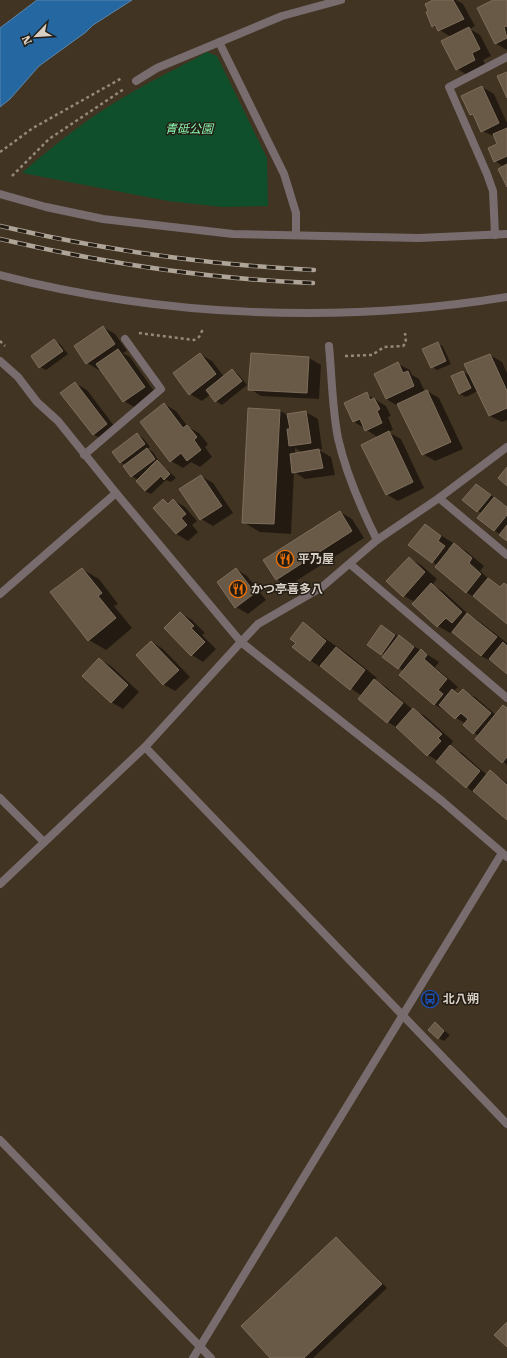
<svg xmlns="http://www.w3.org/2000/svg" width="507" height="1358" viewBox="0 0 507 1358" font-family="'Roboto Serif','Noto Sans JP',serif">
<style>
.green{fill:#104f2b}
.water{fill:#2567a1;stroke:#5b86ac}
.shadow{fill:#0007;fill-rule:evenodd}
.building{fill:#695947;stroke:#7e6e5b}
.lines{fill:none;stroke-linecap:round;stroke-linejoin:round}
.path{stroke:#94897b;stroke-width:2.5;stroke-dasharray:3 3;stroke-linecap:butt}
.service{stroke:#786c6f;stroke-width:8}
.minor{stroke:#786c6f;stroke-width:8}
.tertiary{stroke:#786c6f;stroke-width:8}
.rail-casing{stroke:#aea497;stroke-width:4.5}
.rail{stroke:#231d15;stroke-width:3;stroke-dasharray:9;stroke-linecap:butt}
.labels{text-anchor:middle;stroke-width:3;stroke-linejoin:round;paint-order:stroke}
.park-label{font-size:12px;font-style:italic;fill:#89f7ae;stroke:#231d15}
.poi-label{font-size:12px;font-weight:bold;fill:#d8d0c5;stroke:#231d15;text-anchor:start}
</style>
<rect width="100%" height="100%" fill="#423422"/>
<path class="green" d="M 207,52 L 217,56 L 267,158 L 268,206 L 222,207 L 168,201 L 22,173 C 56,143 92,115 131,93 C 156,78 182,66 207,52 Z"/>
<polygon class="water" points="37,0 132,0 93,25 86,32 39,66 10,99 0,107 0,28"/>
<g class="shadow">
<polygon points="435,0 456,0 463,4 475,26 470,29 480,35 491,56 483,60 486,67 469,76 457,69 443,41 451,37 433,26"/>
<polygon points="495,0 507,0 507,50 495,43"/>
<polygon points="482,87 494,94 507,123 507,184 504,167 495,161 499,144 496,137 482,131 475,117 471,114"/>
<polygon points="103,327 115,334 127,351 123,353 130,357 156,394 136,408 124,401 101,368 99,370 87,363"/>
<polygon points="54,341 60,344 68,354 46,370 40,367"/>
<polygon points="438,343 443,347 451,364 437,370 432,367"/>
<polygon points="200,354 212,361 224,377 232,370 238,374 247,385 222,405 216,401 211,394 202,401 190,394"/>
<polygon points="490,355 502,362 507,373 507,420 502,422 490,416 478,391 466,397 460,394 452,377 463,372 471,376"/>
<polygon points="309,358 321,365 319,399 261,396 250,389"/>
<polygon points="398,364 410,370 412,375 419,379 425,392 427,391 439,398 463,449 435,461 423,454 398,406 386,399"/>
<polygon points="75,383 87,390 118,431 105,441 93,434"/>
<polygon points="366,394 386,406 391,416 388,417 393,430 388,432 401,439 424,488 398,501 386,494 379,438 353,421"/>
<polygon points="164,404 176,411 188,427 199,433 208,444 205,447 212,457 200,467 191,462 183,468 171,461"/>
<path d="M 279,410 L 289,416 L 306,412 L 318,419 L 322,449 L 319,450 L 331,457 L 335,475 L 305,479 L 294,472 L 291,534 L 260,532 L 243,522 ZM 295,448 L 303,453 L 295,454 Z"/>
<polygon points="137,434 143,438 150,447 148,449 153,452 160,463 176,478 171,482 166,480 151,494 145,491 138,480 132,476 125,465 120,462"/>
<polygon points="201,476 213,483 233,513 213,526 201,519"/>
<polygon points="482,489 507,506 507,540 478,517 482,513 477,511"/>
<polygon points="163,500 170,504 173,500 185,507 197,521 192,525 198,532 188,541 176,534 154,508"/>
<polygon points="340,512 352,519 364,538 288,586 276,579"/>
<polygon points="425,525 453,543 448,549 450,550 454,544 466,551 484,566 480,571 492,582 501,587 507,586 507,623 476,598 466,592 433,562"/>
<polygon points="409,558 421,565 437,579 432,585 443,591 468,614 479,621 507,643 507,673 493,662 481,656 452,631 450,633 438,626 413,604 415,602 404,596"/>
<polygon points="82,569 99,579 118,604 114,606 132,628 106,650 89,640"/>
<polygon points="236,569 247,576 266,600 248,614 236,607"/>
<polygon points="180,613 192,620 205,633 202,635 216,649 203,662 192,655"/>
<polygon points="303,623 349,655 377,678 374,680 386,687 413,710 425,716 453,741 450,747 462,753 487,775 490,771 507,783 507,818 467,787 437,762 438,761 428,755 396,727 388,722 362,696 310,660 297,643"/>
<polygon points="387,629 439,662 435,667 458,687 454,691 460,694 463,690 475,697 496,715 507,709 507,765 466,724 434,704 403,671 382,654"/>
<polygon points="152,642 163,649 190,677 175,691 163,684"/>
<polygon points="99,659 111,666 139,692 123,709 111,702"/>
<polygon points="435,1024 450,1035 444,1041 438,1038"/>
<polygon points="336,1238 342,1242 387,1288 313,1358 271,1358"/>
</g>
<g class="building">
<polygon points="433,0 453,0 464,19 438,31 435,25 432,27 426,12 428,11 425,4"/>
<polygon points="493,0 507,0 507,26 504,27 507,38 495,44 477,8"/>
<polygon points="469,27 480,49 472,53 475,60 456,70 441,41"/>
<polygon points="507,72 507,98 497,76"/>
<polygon points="482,86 499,123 481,132 473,114 470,115 461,96"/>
<polygon points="507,128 507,156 494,162 488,148 497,144 493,134"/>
<polygon points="507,164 507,187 498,169"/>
<polygon points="103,326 115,344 86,364 74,346"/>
<polygon points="54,339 63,351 39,368 31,356"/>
<polygon points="438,342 446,361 431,368 422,349"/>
<polygon points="118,349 145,387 123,402 96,364"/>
<polygon points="200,353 216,374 189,395 173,373"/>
<polygon points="251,353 309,357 307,393 248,390"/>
<polygon points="490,354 507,391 507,408 489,416 464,364"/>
<polygon points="398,362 403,373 408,371 414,386 386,399 374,374"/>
<polygon points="232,369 242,381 215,402 206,390"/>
<polygon points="463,371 471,388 459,394 451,376"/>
<polygon points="75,382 107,424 93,435 60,393"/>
<polygon points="427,390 451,442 422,455 397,404"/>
<polygon points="367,392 370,400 374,398 380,409 377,411 382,423 365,431 360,419 353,422 344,403"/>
<polygon points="164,403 183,428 187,425 197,437 194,440 201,450 187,461 181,453 170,462 140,422"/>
<polygon points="248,408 280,410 274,524 242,523"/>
<polygon points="306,411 311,443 289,446 287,429 290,429 287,414"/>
<polygon points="389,431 413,482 386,495 361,445"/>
<polygon points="137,433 145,444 120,463 112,452"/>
<polygon points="147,448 155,459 131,477 123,466"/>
<polygon points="319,449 323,468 292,473 290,454"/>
<polygon points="157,460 170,474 164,480 161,476 145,491 136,481"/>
<polygon points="507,467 507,486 498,478"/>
<polygon points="201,475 222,506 200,520 179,489"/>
<polygon points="476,484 491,495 477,512 462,500"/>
<polygon points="494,497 507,507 507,515 494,531 477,518"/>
<polygon points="163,499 168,504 173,499 186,514 181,518 187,525 176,534 153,508"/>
<polygon points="340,511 352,531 276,580 263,560"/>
<polygon points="425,524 441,536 438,541 445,546 432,563 408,545"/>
<polygon points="507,525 507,541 499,535"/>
<polygon points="454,543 472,558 469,563 481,574 466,593 435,567"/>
<polygon points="409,557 425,572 403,597 386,581"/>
<polygon points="82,568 102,593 98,596 116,618 88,641 50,592"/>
<polygon points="236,568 255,593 235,608 217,582"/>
<polygon points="488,578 500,587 504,583 507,585 507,624 473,596"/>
<polygon points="431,583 462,612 452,623 446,618 437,627 412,604"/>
<polygon points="180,612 194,626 191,628 205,642 191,656 164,628"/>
<polygon points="467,613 497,637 481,656 452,632"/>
<polygon points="303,622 326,641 310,661 292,647 296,643 290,639"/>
<polygon points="381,625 395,635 381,655 367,645"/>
<polygon points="399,635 414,647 398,669 382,657"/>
<polygon points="151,641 179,670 163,685 136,655"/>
<polygon points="503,642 507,646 507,674 489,659"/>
<polygon points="336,647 365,670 350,690 320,666"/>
<polygon points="421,649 427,655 424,659 447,679 438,690 443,694 434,705 399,675"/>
<polygon points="99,658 128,685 111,703 82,676"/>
<polygon points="374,679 403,703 387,723 358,699"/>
<polygon points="452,689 458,694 463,689 491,713 473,734 463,725 468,719 461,713 455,719 439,705"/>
<polygon points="503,705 507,708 507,757 502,763 475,739"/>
<polygon points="413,708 442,734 438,738 441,741 427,756 396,727"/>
<polygon points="450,745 480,771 466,788 436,762"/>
<polygon points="490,770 507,785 507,820 473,791"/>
<polygon points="435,1022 444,1031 438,1039 428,1030"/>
<polygon points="336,1237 382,1284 304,1358 270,1358 241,1326"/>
<polygon points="507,1322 507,1347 494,1335"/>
</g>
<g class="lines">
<g class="path">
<polyline points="0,152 33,128 122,78"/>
<polyline points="12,176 49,139 124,89"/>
<polyline points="139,333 194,340 199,337 203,329"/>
<polyline points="0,341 5,346"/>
<polyline points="345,356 372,355 384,347 403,346 406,343 405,333"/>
</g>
<g class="service">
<polyline points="136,81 157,68 282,16 341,0"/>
<path d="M 329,346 C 332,377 332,408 338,438 C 346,474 361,508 377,540"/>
<polyline points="84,455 161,389 125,339"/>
</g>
<g class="minor">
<polyline points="219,42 284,174 296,213 296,235"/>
<polyline points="495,235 493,191 487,174 449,87 507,57"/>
<polyline points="0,361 18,377 37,402 58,421 116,493 241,642 258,624 322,587 377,540 439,498 507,447"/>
<polyline points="439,498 507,555"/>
<polyline points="350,564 507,698"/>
<polyline points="0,594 116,493"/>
<polyline points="145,747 507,1124"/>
<polyline points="0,1140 211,1358"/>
</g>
<g class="tertiary">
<polyline points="0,194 46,207 103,219 233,234 419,238 507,234"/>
<path d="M 0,275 C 162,317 342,324 507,297"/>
<polyline points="0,798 44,842"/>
<polyline points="0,884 145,747 241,642 442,801 507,857"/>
<polyline points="193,1358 502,853"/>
</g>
<defs>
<g id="rail">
<path d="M 0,226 C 103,250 208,265 314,270"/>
<path d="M 0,239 C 103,263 207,279 313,283"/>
</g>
</defs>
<use href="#rail" class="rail-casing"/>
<use href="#rail" class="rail"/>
</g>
<defs>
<symbol id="restaurant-ring" viewBox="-11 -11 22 22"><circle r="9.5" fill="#231d15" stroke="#e8710a" stroke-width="1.5"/><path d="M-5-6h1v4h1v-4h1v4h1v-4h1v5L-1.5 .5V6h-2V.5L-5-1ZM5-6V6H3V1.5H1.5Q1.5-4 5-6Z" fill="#e8710a"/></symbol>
<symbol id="bus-ring" viewBox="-11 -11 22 22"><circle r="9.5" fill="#231d15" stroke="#1a4fb4" stroke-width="1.5"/><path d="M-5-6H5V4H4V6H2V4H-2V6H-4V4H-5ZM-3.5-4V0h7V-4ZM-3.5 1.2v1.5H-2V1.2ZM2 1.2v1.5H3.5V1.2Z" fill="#1a4fb4"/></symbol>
</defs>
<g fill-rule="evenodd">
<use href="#restaurant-ring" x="275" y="549" width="20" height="20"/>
<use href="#restaurant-ring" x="228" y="579" width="20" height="20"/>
<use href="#bus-ring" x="420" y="989" width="20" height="20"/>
</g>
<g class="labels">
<g class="park-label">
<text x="189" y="133">青砥公園</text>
</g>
<g class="poi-label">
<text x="298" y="563">平乃屋</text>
<text x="251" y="593">かつ亭喜多八</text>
<text x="443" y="1003">北八朔</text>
</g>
</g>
<g transform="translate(36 36) rotate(245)" stroke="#231d15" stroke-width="3" paint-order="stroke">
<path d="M0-3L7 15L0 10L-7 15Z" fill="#d8d0c5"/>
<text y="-6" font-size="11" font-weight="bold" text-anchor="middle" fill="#d8d0c5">N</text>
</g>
</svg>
